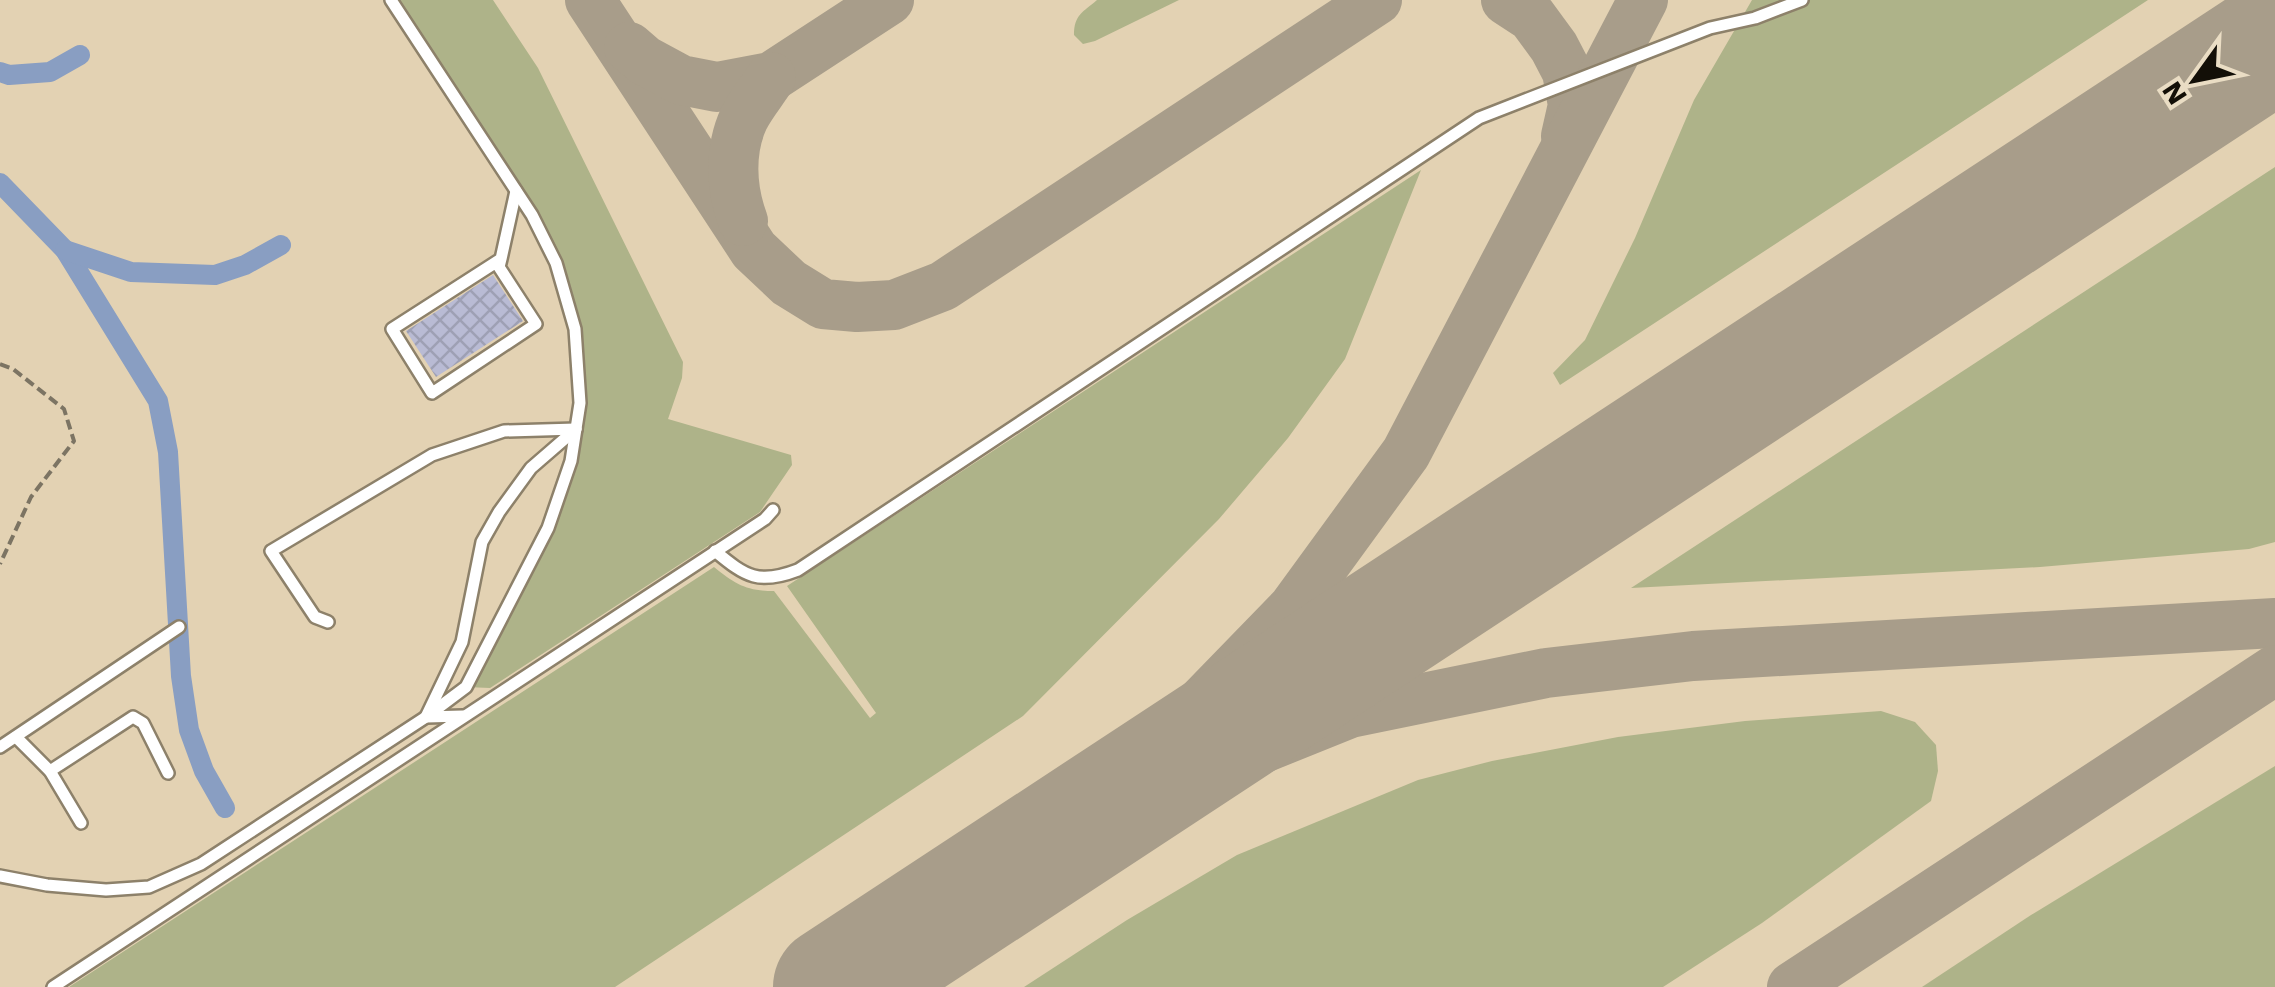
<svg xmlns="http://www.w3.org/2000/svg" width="2275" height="987" viewBox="0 0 2275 987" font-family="'Work Sans',sans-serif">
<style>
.built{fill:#e3d2b3}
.grass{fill:#aeb389}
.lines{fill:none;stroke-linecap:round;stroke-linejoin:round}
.canal{stroke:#899ec2;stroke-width:20}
.taxiway{stroke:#a89d8a;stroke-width:50}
.runway{stroke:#a89d8a;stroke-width:122}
.building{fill:url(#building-cross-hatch)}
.lane-casing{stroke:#8d816a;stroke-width:16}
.path{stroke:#7c7463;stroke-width:4;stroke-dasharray:10 5;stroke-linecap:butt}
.lane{stroke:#fff;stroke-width:11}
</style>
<defs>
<pattern id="building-cross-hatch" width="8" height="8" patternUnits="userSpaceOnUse" patternTransform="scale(2.5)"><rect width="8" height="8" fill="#b9bbd4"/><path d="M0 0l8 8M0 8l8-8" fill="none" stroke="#9ea0b4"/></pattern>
</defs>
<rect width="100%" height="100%" fill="#eaddc4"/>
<rect class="built" x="0" y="0" width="2275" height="987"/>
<g class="grass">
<polygon points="391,0 493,0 538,68 683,362 682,378 668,419 791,455 792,465 760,512 490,688 466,687 548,528 580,403 575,329 562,262"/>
<path d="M 1097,0 L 1179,0 L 1095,41 L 1083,44 L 1074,35 C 1074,15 1083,12 1097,0 Z"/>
<polygon points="1752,0 2148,0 1560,385 1553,373 1585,340 1635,238 1694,100"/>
<polygon points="2275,167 2275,542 2249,549 2040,567 1631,588"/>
<path d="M 1421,170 L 1345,359 L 1288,438 L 1219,519 L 1023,716 L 615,987 L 69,987 L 714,567 C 735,584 746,591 774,591 L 870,718 L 876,713 L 787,586 Z"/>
<polygon points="1881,711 1915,722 1936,745 1938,771 1931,801 1762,923 1663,987 1024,987 1127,920 1237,855 1418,780 1492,761 1618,737 1745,721"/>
<polygon points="2275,766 2275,987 1922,987 2031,915"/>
</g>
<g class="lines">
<g class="canal">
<polyline points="0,72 9,75 50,72 80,55"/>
<polyline points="0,183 65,250 158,401 168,452 181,676 189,730 204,771 225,808"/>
<polyline points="65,250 131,272 215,275 245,265 281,245"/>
</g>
<g class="taxiway">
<polyline points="590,0 754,250 789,283 823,304 857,307 894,305 943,286 1377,0"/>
<polyline points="1506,0 1532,17 1554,47 1567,72 1573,105 1566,136"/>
<polyline points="629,47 644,60 681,80 717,87 771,77 889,0"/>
<polyline points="2243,62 2275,47"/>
<path d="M 743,221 C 731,189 729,150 744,118 C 751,104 763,90 771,77"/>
<polyline points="1075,812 1159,746 1293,608 1406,453 1643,0"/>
<polyline points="942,917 1179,782 1350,713 1546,673 1693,656 2275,623"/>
<polyline points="1792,987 2275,670"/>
</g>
<polyline class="runway" points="834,987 2275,40"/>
</g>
<polygon class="building" points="493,275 523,321 436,377 406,331"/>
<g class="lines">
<defs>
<g id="lane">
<polyline points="501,259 392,329 432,393 536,324 499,267 501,259 516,191"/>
<path d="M 715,551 C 746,577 759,585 798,570 L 1479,118 L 1710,28 L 1755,18 L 1802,0"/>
<polyline points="328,622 315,617 271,551 432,455 504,431 576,429"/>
<polyline points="463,716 426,717 462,642 482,542 499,512 531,468 576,429"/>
<polyline points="16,737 50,771 81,823"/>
<polyline points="0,747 179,627"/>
<polyline points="50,771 133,717 143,723 168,773"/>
<polyline points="0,876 47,885 106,890 149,887 201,864 426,717 466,687 548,528 571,461 580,403 575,329 556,263 532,215 391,0"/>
<polyline points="53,987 765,519 773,510"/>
</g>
</defs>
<use href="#lane" class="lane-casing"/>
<polyline class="path" points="0,364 13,369 64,409 74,441 31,497 0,564"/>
<use href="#lane" class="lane"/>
</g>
<g transform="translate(2195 80) rotate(237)" stroke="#eaddc4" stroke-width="8" paint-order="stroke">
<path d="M0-8L18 38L0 25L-18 38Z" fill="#130f07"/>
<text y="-15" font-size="28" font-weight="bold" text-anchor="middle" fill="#130f07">N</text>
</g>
</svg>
